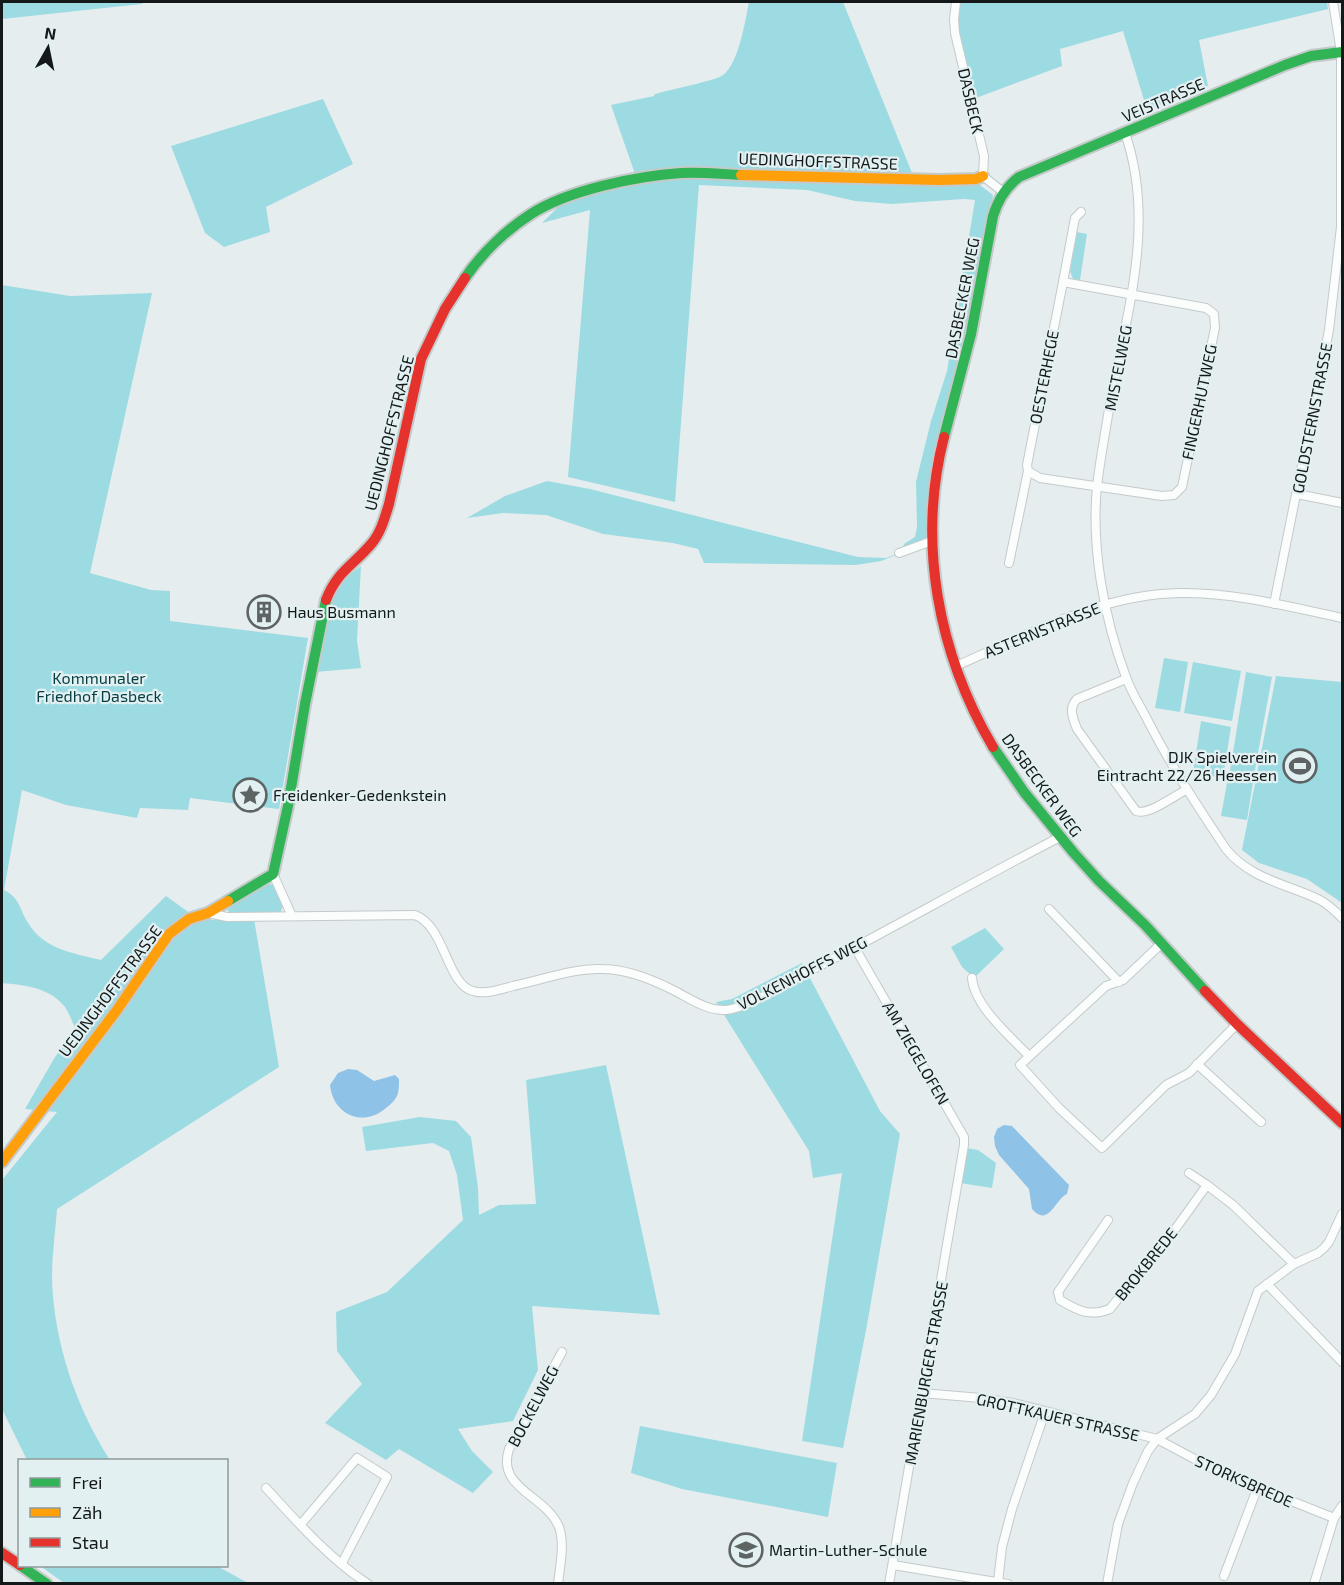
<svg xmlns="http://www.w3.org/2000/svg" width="1344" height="1585" viewBox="0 0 1344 1585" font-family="'Exo 2',sans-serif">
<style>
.green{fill:#9ddbe2}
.water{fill:#8ec2e7}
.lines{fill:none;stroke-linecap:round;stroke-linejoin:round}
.street-casing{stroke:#c4caca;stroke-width:10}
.fast-casing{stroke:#c4caca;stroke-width:14}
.slow-casing{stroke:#c4caca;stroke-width:14}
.jam-casing{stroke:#c4caca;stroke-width:14}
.street{stroke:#fbfcfc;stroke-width:8}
.fast{stroke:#30b455;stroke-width:10}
.slow{stroke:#ff9f0a;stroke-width:10}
.jam{stroke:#e5322d;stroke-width:10}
.labels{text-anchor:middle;stroke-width:4.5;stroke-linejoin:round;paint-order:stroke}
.street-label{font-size:16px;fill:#141819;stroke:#e2f0f2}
.poi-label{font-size:16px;fill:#141819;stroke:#e2f0f2;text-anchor:start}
.park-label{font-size:16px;fill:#043d42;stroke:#e2f0f2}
</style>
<rect width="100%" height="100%" fill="#e6edee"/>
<g class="green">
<polygon points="2,2 142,2 142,4 2,19"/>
<path d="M 749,2 L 843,2 L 912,173 L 968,176 L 993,195 L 972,305 L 932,478 L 928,536 L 920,542 L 903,548 L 904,544 L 915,537 L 917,527 L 916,482 L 931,421 L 947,371 L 975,200 L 964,199 L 892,204 L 855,201 L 807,190 L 699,185 L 675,502 L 568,477 L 590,210 L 542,223 L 560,205 L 635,182 L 634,171 L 611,105 L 654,96 L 655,94 C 668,90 715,81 723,75 C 739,63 745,21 749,2 Z"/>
<path d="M 959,2 L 1327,2 L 1328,9 L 1199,40 L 1208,86 L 1147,110 L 1123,31 L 1060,49 L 1062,66 L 976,98 C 968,68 952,32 959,2 Z"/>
<polygon points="323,99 353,164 266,207 270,232 224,247 205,233 171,146"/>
<polygon points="1077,232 1087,234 1080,280 1073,279 1070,271"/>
<path d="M 2,285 L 70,296 L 152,293 L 90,573 L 151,590 L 170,591 L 170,621 L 308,638 L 279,809 L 190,798 L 188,810 L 140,808 L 137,818 L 66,805 L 22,790 L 4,890 C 20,898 19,908 28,923 C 44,949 72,953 101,960 L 166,896 L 187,911 L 196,920 L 254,919 L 279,1067 L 57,1209 C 55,1236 50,1269 53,1296 C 58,1354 79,1412 110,1460 L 27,1460 L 2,1409 L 2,1180 L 57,1112 L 25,1109 L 55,1057 L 76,1029 C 72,1022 69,1013 65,1007 C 49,987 24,985 2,983 Z"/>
<polygon points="547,481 590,489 858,557 886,558 918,546 881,561 856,565 704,563 698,549 673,543 603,534 546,515 503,513 467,518 505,496"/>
<polygon points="361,566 357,641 361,668 316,672 335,591 340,582"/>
<polygon points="1164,658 1188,662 1180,712 1155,708"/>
<polygon points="1193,662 1241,671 1232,721 1184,713"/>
<polygon points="1246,672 1272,677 1254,775 1230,771"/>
<polygon points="1276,676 1342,682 1342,903 1307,879 1259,863 1242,850"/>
<polygon points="1201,721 1231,727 1223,778 1193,773"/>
<polygon points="1229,772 1254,776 1247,820 1221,816"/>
<path d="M 267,884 L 276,885 C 280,895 286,903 280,913 L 232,914 L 228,911 L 228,906 Z"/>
<polygon points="985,928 1004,949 976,976 971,975 962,967 951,947"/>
<polygon points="802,963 880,1111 900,1134 867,1325 843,1448 802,1441 842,1173 813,1178 809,1151 716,1002 732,999"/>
<polygon points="606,1065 660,1315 532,1306 538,1370 513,1421 458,1429 472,1451 493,1472 473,1493 399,1449 386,1460 325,1423 362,1384 337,1351 336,1312 387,1292 463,1220 457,1175 449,1151 433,1143 366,1151 362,1127 420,1117 456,1121 471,1137 478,1188 479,1215 499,1205 536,1204 526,1080"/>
<polygon points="966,1148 978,1150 996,1163 992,1188 960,1183"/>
<polygon points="640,1426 837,1463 828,1517 682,1489 631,1473"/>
<polygon points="44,1566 217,1566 248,1583 64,1583 43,1568"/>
</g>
<g class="water">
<path d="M 348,1069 L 357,1070 L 374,1081 L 395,1075 L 399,1079 C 399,1083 399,1089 398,1093 C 396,1100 391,1104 386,1108 C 363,1128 333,1115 330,1085 L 338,1073 Z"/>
<path d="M 1004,1125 L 1012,1126 L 1069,1185 L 1067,1194 C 1055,1199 1049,1228 1032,1209 L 1029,1189 L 999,1155 L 995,1146 L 994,1137 L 997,1129 Z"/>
</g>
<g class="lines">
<defs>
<g id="street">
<polyline points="956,2 954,19 955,33 984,156 983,176 1003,192"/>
<path d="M 1125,133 C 1157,225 1125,318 1109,409 C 1105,435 1100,460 1097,486 C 1091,548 1104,618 1126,677 C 1131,692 1141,707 1148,721 C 1171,766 1198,807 1226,849 C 1250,879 1287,884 1320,900 C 1328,904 1336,912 1342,918"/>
<polygon points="1063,282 1206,308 1214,314 1215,328 1182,487 1174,495 1162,496 1040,478 1028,471 1027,465"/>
<polyline points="1063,282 1075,218 1081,212"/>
<polyline points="1297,494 1342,503"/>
<polyline points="899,553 932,541"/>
<polyline points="1009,563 1028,471"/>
<polyline points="1274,604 1329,330 1341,227 1341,52 1333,2"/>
<path d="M 956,666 C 1028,635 1100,594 1180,593 C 1233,592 1291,607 1342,618"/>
<path d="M 1126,679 L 1077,699 C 1068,708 1073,718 1077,729 L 1136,811 C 1148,816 1174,796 1186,790"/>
<polyline points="273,874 292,916"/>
<polyline points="1049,909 1119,982"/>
<path d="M 208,913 L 227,917 L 415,915 C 445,926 447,985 473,991 C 486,995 501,989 513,986 C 542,980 573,968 602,969 C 625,969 651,979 671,989 C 688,997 706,1011 726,1010 C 748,1008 787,983 808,972 C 893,928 975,881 1060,837"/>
<polyline points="1161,944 1123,980 1106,986 1020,1065 1059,1108 1102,1148 1166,1085 1189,1073 1237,1024"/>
<polyline points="855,948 964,1137 964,1145 889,1584"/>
<path d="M 972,978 C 974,1006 1010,1036 1029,1056"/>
<polyline points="1197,1064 1261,1122"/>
<polyline points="1189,1173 1207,1185"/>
<path d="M 1108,1220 L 1058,1292 L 1060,1300 C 1078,1311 1090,1317 1110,1309 L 1152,1255 L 1166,1242 L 1207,1185 L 1233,1205 L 1294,1264"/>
<polyline points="1267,1284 1342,1362"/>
<polyline points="922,1393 981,1398 1013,1403 1157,1439 1221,1473 1334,1518"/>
<path d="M 266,1488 C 297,1522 330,1559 368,1584"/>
<polyline points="301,1524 357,1458 387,1477 342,1563"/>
<polyline points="893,1565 1008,1584"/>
<polyline points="1224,1576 1257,1489"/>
<polyline points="998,1582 1002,1547 1012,1509 1045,1412"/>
<path d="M 558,1584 C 560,1566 565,1544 559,1527 C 546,1495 496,1489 509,1449 L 562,1352"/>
<polyline points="1107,1584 1118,1524 1133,1483 1148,1451 1157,1439 1195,1414 1211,1395 1235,1354 1258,1291 1294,1264 1318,1253 1324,1248 1329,1242 1342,1214"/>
<polyline points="1314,1584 1334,1518 1342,1506"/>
</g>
<g id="fast">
<path d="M 465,278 C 481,254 506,230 531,214 C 568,190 637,176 681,173 C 701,172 721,174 741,175"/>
<path d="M 944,437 L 971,334 L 993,216 C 998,200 1006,187 1019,177 L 1285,65 L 1311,56 L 1342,52"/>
<polyline points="993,747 1024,792 1073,852 1099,881 1145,925 1205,991"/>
<polyline points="228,901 273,874 288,806 305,704 326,600"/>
<polyline points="21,1566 47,1584"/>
</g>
<g id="slow">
<polyline points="741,175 940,180 976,179 983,176"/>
<polyline points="2,1162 117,1010 169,934 189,919 208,913 228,901"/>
</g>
<g id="jam">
<path d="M 944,437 C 917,542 938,654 993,747"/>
<path d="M 326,600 C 337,571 354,565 372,543 C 381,532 385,517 389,504 L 421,359 L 445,309 L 465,278"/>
<polyline points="1205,991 1237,1024 1342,1123"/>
<polyline points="2,1553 20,1565"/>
</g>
</defs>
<use href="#street" class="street-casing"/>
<use href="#fast" class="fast-casing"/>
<use href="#slow" class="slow-casing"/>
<use href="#jam" class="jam-casing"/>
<use href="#street" class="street"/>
<use href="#fast" class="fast"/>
<use href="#slow" class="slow"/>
<use href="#jam" class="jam"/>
</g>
<defs>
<symbol id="building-ring" viewBox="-11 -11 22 22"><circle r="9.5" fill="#e2f0f2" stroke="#5e6364" stroke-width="1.5"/><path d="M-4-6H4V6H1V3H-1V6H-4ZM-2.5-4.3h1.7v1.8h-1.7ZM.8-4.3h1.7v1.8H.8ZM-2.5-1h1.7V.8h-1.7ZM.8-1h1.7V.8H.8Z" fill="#5e6364"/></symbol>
<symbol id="stadium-ring" viewBox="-11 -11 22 22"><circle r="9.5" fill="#e2f0f2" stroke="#5e6364" stroke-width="1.5"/><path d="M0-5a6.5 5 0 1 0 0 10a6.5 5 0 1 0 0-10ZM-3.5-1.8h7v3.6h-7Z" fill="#5e6364"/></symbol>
<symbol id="sight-ring" viewBox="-11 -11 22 22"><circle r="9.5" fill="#e2f0f2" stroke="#5e6364" stroke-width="1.5"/><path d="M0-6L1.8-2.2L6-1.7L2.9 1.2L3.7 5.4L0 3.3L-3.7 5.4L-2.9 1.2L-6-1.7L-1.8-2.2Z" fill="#5e6364"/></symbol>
<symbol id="school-ring" viewBox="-11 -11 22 22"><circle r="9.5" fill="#e2f0f2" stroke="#5e6364" stroke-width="1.5"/><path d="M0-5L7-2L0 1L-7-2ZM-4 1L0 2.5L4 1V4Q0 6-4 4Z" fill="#5e6364"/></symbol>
</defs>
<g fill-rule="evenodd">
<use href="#building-ring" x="245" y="593" width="38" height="38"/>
<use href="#stadium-ring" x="1281" y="747" width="38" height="38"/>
<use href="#sight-ring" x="231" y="776" width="38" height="38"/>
<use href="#school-ring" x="727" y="1531" width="38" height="38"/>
</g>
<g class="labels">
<g class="street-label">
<text transform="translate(1163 100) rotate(-23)" y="6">VEISTRASSE</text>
<text transform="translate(971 101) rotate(77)" y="6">DASBECK</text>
<text transform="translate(818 161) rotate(2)" y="6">UEDINGHOFFSTRASSE</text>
<text transform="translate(962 298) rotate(-79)" y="6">DASBECKER WEG</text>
<text transform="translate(1118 368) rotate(-79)" y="6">MISTELWEG</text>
<text transform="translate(1044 377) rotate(-79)" y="6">OESTERHEGE</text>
<text transform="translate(1199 402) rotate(-78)" y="6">FINGERHUTWEG</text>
<text transform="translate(1312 418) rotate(-79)" y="6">GOLDSTERNSTRASSE</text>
<text transform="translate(389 433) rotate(-76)" y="6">UEDINGHOFFSTRASSE</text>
<text transform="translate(1042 630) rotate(-22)" y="6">ASTERNSTRASSE</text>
<text transform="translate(1042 785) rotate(54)" y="6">DASBECKER WEG</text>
<text transform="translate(802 973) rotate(-27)" y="6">VOLKENHOFFS WEG</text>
<text transform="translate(110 991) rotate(-53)" y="6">UEDINGHOFFSTRASSE</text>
<text transform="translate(916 1053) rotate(60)" y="6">AM ZIEGELOFEN</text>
<text transform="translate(1146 1264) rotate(-51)" y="6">BROKBREDE</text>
<text transform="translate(926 1373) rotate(-80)" y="6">MARIENBURGER STRASSE</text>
<text transform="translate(533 1406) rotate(-62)" y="6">BOCKELWEG</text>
<text transform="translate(1058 1417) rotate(13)" y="6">GROTTKAUER STRASSE</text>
<text transform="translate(1244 1481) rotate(24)" y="6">STORKSBREDE</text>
</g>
<g class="poi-label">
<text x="287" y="618">Haus Busmann</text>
<text x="1277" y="763" text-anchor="end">DJK Spielverein<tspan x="1277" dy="18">Eintracht 22/26 Heessen</tspan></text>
<text x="273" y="801">Freidenker-Gedenkstein</text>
<text x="769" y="1556">Martin-Luther-Schule</text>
</g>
<g class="park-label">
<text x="99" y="684">Kommunaler<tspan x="99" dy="18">Friedhof Dasbeck</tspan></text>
</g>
</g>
<rect width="1344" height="1585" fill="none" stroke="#141819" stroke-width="6"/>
<rect x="18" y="1459" width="210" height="108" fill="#e2f0f2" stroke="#909a9b" stroke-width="1.5"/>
<rect x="30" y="1478" width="30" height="9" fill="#30b455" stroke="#909a9b" stroke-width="1.5"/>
<text x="72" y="1489" font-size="18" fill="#141819">Frei</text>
<rect x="30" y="1508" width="30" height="9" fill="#ff9f0a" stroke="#909a9b" stroke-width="1.5"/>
<text x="72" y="1519" font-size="18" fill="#141819">Zäh</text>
<rect x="30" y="1538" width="30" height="9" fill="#e5322d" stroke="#909a9b" stroke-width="1.5"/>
<text x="72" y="1549" font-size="18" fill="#141819">Stau</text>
<g transform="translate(48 48) rotate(9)" stroke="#e2f0f2" stroke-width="4.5" paint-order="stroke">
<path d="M0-4.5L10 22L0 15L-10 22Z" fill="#141819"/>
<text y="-9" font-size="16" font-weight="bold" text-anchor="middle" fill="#141819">N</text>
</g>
</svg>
